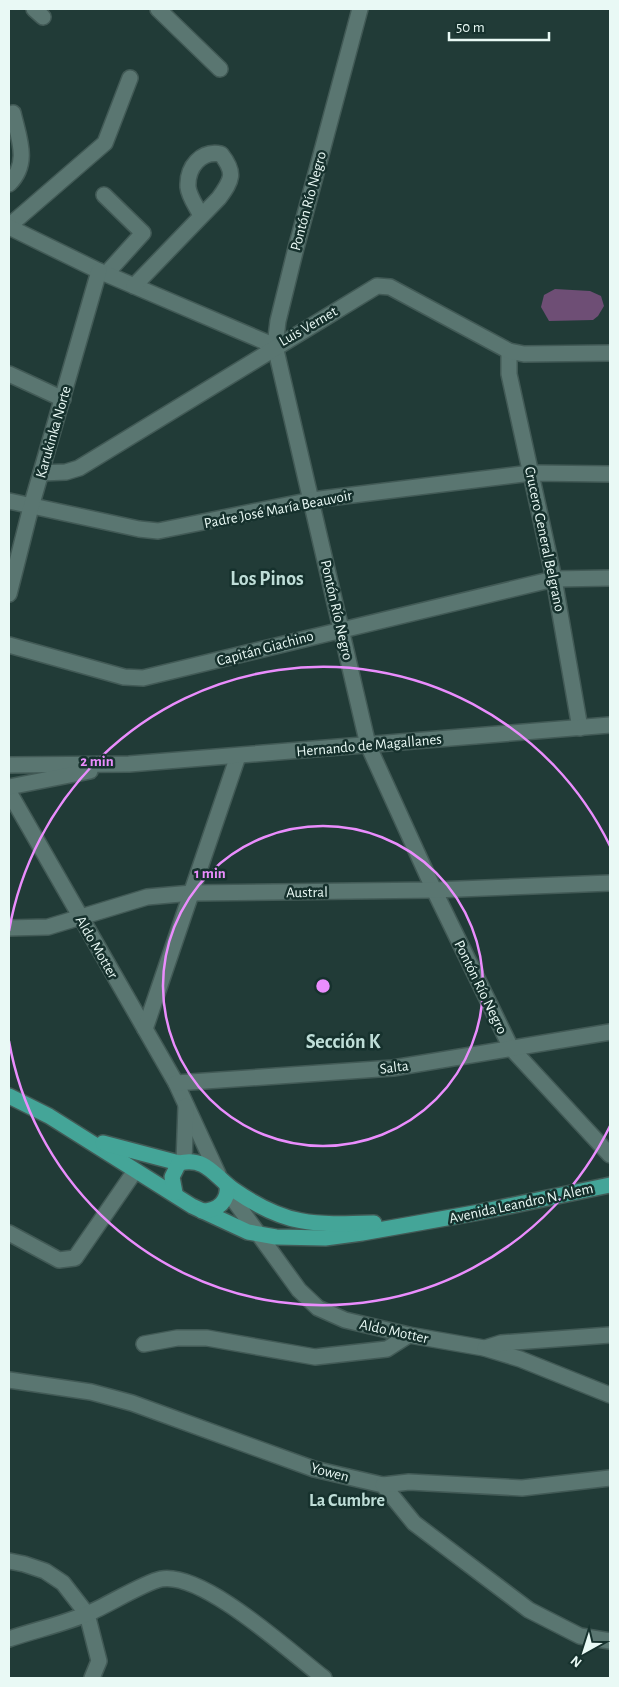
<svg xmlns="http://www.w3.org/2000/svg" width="619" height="1687" viewBox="0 0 619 1687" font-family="'Alegreya Sans',sans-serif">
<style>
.green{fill:#6e4e75}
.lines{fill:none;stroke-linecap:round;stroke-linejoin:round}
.minor-casing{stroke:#425a56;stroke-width:18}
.secondary-casing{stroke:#425a56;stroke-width:18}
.trunk-casing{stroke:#425a56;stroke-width:18}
.minor{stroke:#5a7671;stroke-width:15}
.secondary{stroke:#5a7671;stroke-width:15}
.trunk{stroke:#44a598;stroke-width:15}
.ring{fill:none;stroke:#ea8dfd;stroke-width:2.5}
.labels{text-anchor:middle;stroke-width:5;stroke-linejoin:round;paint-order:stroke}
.street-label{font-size:15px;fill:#e9f9f5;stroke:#16312d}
.quarter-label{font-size:18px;font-weight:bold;fill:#bfded8;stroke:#16312d}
.district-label{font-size:20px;font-weight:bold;fill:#bfded8;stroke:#16312d}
.centre{fill:#ea8dfd;stroke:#16312d;stroke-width:2.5}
.ring-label{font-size:15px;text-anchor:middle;font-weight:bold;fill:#ea8dfd;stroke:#16312d;stroke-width:5;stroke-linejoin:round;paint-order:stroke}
</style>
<rect width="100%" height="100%" fill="#213b37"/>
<polygon class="green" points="555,289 590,291 601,296 604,306 598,316 593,320 549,321 541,307 544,295"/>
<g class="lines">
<defs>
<g id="minor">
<polyline points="34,9 43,17"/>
<polyline points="158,9 220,69"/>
<polyline points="360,9 296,248 278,321 275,346 368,745 434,890 511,1048 610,1155"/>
<path d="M 9,184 C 30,163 19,139 13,113"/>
<polyline points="104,195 143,233 106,274"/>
<polyline points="9,226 105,143 130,78"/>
<polyline points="9,227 99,271 275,346"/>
<path d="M 134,286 L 219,198 C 232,180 236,173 221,154 C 201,150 187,167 188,187 C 189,197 197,207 201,216"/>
<polyline points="509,351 509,374 554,579 580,728"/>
<polyline points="9,374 63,399"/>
<polyline points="41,473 66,472 79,468 377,286 390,287 509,351 524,354 610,353"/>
<polyline points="9,501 139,529 158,531 312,500 531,473 610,474"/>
<polyline points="9,594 31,507 99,271"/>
<polyline points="9,645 124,677 143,678 554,579 610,578"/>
<polyline points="9,792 176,1083 218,1174"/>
<polyline points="9,928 48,927 147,897 192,893 434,890 610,883"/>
<polyline points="145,1029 238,756"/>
<polyline points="176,1083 393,1068 610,1032"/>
<polyline points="184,1162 186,1106"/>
<polyline points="228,1192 299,1290 318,1308 345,1320 409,1335 484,1348 520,1359 610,1395"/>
<polyline points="9,1233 59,1260 75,1258 135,1171"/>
<polyline points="144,1344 177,1338 207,1338 315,1357 387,1349 409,1335"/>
<polyline points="485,1348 501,1343 610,1335"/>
<polyline points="9,1380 91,1392 132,1403 314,1469 383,1485 414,1523 529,1610 580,1636 610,1641"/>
<polyline points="383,1485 409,1482 522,1488 610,1478"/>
<polyline points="9,1561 24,1564 45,1571 63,1583 87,1614 99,1661 92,1678"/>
<path d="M 9,1639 C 35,1630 64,1624 89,1613 C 108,1605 143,1583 161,1579 C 203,1571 290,1652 324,1678"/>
</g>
<g id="secondary">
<polyline points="9,765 129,764 610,725"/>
<polyline points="9,787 90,771"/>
</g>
<g id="trunk">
<polyline points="9,1096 49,1116 192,1206 248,1232 276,1237 325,1238 362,1233 480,1212 610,1185"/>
<path d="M 103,1143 L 179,1163 C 206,1156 215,1177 234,1190 C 286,1226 313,1225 374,1223"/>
<polyline points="175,1193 172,1177 179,1163"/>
<path d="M 202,1211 C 218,1211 229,1201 227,1185"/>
</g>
</defs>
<use href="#minor" class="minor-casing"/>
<use href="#secondary" class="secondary-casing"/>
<use href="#trunk" class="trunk-casing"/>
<use href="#minor" class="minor"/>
<use href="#secondary" class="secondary"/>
<use href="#trunk" class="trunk"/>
</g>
<g class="ring">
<circle cx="323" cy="986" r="160"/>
<path d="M610 1126A319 319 0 0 1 9 1041M9 931A319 319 0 0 1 610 846"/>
</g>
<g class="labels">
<g class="street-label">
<text transform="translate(308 201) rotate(-75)" y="5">Pontón Río Negro</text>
<text transform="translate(308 326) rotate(-30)" y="5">Luis Vernet</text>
<text transform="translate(53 432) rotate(-74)" y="5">Karukinka Norte</text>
<text transform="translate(278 509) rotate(-11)" y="5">Padre José María Beauvoir</text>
<text transform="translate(545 539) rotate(78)" y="5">Crucero General Belgrano</text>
<text transform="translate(337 610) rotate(77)" y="5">Pontón Río Negro</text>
<text transform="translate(265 648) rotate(-15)" y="5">Capitán Giachino</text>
<text transform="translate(369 745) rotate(-5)" y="5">Hernando de Magallanes</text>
<text transform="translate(307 892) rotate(-1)" y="5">Austral</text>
<text transform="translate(97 947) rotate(60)" y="5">Aldo Motter</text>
<text transform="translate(481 987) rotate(64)" y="5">Pontón Río Negro</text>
<text transform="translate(394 1067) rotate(-7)" y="5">Salta</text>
<text transform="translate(521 1203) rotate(-12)" y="5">Avenida Leandro N. Alem</text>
<text transform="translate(394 1331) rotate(12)" y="5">Aldo Motter</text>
<text transform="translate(330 1472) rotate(15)" y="5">Yowen</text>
</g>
<g class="quarter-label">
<text x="347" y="1506">La Cumbre</text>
</g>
<g class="district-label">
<text x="267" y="585">Los Pinos</text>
<text x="343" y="1048">Sección K</text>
</g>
</g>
<circle cx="323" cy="986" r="8" class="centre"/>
<g class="ring-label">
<text x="97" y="766">2 min</text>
<text x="210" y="878">1 min</text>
</g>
<rect width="619" height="1687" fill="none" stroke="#e9f9f5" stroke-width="20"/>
<g transform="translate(584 1652) rotate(219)" stroke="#16312d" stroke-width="4" paint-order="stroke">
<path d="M0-4L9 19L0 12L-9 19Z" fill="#e9f9f5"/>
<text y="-8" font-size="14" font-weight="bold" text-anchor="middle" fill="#e9f9f5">N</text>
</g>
<path d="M449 32v8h100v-8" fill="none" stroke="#e9f9f5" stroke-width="2.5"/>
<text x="456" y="32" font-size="15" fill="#e9f9f5" stroke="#16312d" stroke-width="4" paint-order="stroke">50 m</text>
</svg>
